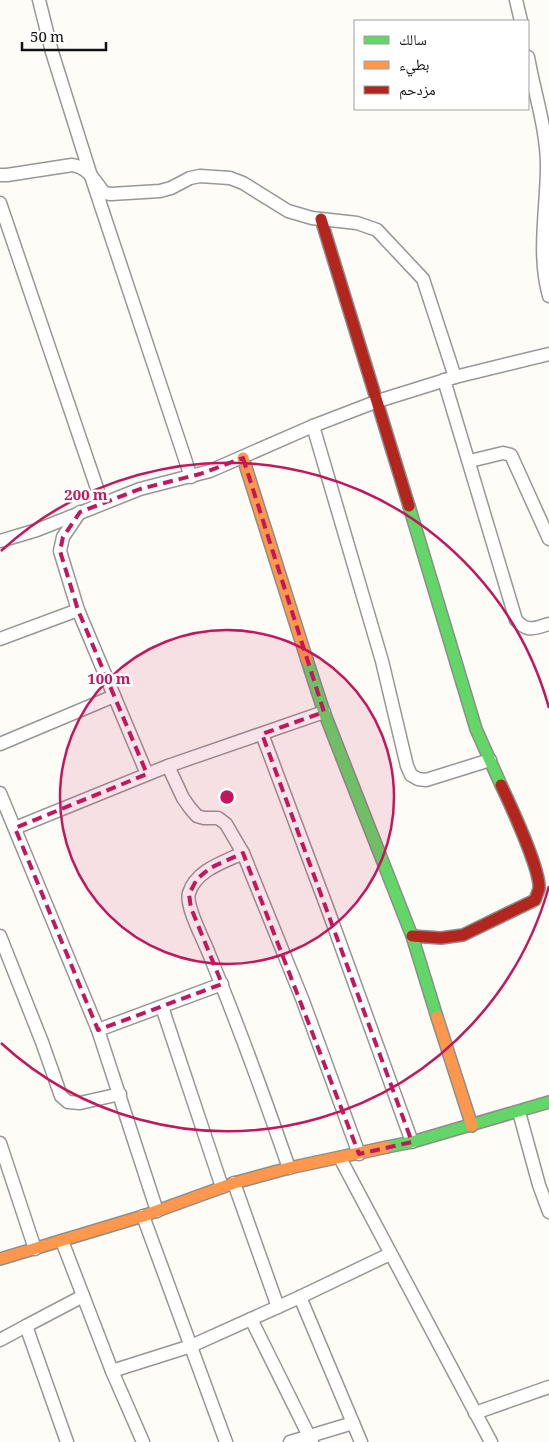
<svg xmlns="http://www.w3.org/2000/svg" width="549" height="1442" viewBox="0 0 549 1442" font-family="Georgia,'Noto Naskh Arabic',serif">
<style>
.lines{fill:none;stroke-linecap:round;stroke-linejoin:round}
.street-casing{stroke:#979795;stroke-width:15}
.fast-casing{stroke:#8e8d8b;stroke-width:14}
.slow-casing{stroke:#8e8d8b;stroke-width:14}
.jam-casing{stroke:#8e8d8b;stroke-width:14}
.street{stroke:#fffffe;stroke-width:12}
.fast{stroke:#63d668;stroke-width:11}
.slow{stroke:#ff974d;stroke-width:11}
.jam{stroke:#b3261e;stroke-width:11}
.marked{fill:none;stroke:#c2185b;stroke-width:4;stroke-dasharray:10 6;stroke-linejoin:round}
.ring{fill:none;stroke:#c2185b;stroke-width:2.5}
.centre{fill:#c2185b;stroke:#fff;stroke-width:2.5}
.ring-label{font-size:15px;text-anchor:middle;font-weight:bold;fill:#c2185b;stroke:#fff;stroke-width:5;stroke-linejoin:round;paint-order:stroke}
</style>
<rect width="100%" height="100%" fill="#fdfcf7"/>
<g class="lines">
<defs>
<g id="street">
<polyline points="39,0 52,52 91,176 191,477"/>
<polyline points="516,0 521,21"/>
<path d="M 528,57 C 534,92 547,129 547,166 C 547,208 537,254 549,296"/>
<path d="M 0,175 L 7,175 L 72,165 C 88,167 95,181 104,193 L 111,194 L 160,191 L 171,188 L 190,178 L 200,176 L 230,178 L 243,183 L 288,211 L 312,218 L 357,223 L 377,230 L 423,279 L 455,377"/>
<polyline points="0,203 102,503"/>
<path d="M 444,380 L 516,620 C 528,633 534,628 549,624"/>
<polyline points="313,426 382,661 407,766 411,775 418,779 426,780 490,760"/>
<polyline points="470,461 503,453 511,455 549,539"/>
<polyline points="0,541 37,530 140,489 210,471 313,426 378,401 455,377 549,354"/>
<polyline points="78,610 60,551 63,537 80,512"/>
<polyline points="0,639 78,610 147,774"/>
<polyline points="262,734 328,910 412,1142"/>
<polyline points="0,744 114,696"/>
<polyline points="168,766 183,798 190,808 197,816 204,818 218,818 226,824 243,853 303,1001 359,1154"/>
<polyline points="0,793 98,1030 157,1211"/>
<polyline points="15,828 168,766 324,712"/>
<path d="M 243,853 C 224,862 196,870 189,893 C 185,906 204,940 209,954 C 238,1024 264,1096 289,1168"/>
<polyline points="0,936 42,1042 61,1096 68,1102 80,1103 120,1094"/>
<polyline points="162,1007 222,1187"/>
<polyline points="98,1030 222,984"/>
<polyline points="519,1112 539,1185 549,1212"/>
<polyline points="0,1143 35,1249"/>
<polyline points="340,1158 491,1442"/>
<polyline points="234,1183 278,1307"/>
<polyline points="143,1216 226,1442"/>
<polyline points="62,1241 112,1371 143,1442"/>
<polyline points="300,1297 361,1442"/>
<polyline points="251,1319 312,1442"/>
<polyline points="0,1340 26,1326"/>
<polyline points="112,1371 191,1346 300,1297 390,1254"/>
<polyline points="475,1413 549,1387"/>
<polyline points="67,1442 26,1326 83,1296"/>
<polyline points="290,1442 353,1423"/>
</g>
<g id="fast">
<polyline points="409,506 476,729 501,785"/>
<polyline points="307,660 324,712 412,936 437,1017"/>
<polyline points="387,1147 412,1142 549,1102"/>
</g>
<g id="slow">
<polyline points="243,458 307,660"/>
<polyline points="437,1017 472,1126"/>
<polyline points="0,1259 143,1216 234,1183 289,1168 387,1147"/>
</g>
<g id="jam">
<polyline points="321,219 409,506"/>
<path d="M 412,936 L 441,938 L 463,935 L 535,900 C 536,897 538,892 539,889 C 541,871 510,804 501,785"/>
</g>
</defs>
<use href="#street" class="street-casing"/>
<use href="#fast" class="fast-casing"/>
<use href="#slow" class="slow-casing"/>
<use href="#jam" class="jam-casing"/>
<use href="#street" class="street"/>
<use href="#fast" class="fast"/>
<use href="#slow" class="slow"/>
<use href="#jam" class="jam"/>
</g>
<path class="marked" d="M 243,458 L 324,712 L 262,734 L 412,1142 L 359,1154 L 243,853 L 210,868 L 197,879 L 189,894 L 191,908 L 222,984 L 98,1030 L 15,828 L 147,774 L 78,610 L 60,551 L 63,537 L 80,512 L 140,489 L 200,474 Z"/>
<circle cx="227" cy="797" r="167" fill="#c2185b" fill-opacity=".12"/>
<g class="ring">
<circle cx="227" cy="797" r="167"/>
<path d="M549 886A334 334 0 0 1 1 1043M1 551A334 334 0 0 1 549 708"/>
</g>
<circle cx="227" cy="797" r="8" class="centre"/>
<g class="ring-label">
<text x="86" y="500">200 m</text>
<text x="109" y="684">100 m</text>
</g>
<rect x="354" y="20" width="175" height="90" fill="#ffffff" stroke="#a0a0a0"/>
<rect x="364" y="36" width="25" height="8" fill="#63d668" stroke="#a0a0a0"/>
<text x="399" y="45" font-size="15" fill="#111111">سالك</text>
<rect x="364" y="61" width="25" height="8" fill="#ff974d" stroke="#a0a0a0"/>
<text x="399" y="70" font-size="15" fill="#111111">بطيء</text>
<rect x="364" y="86" width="25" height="8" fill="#b3261e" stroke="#a0a0a0"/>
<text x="399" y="95" font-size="15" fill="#111111">مزدحم</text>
<path d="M22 42v8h84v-8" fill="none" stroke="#111111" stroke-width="2.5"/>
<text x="30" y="42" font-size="15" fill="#111111" stroke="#ffffff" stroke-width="4" paint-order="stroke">50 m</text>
</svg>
